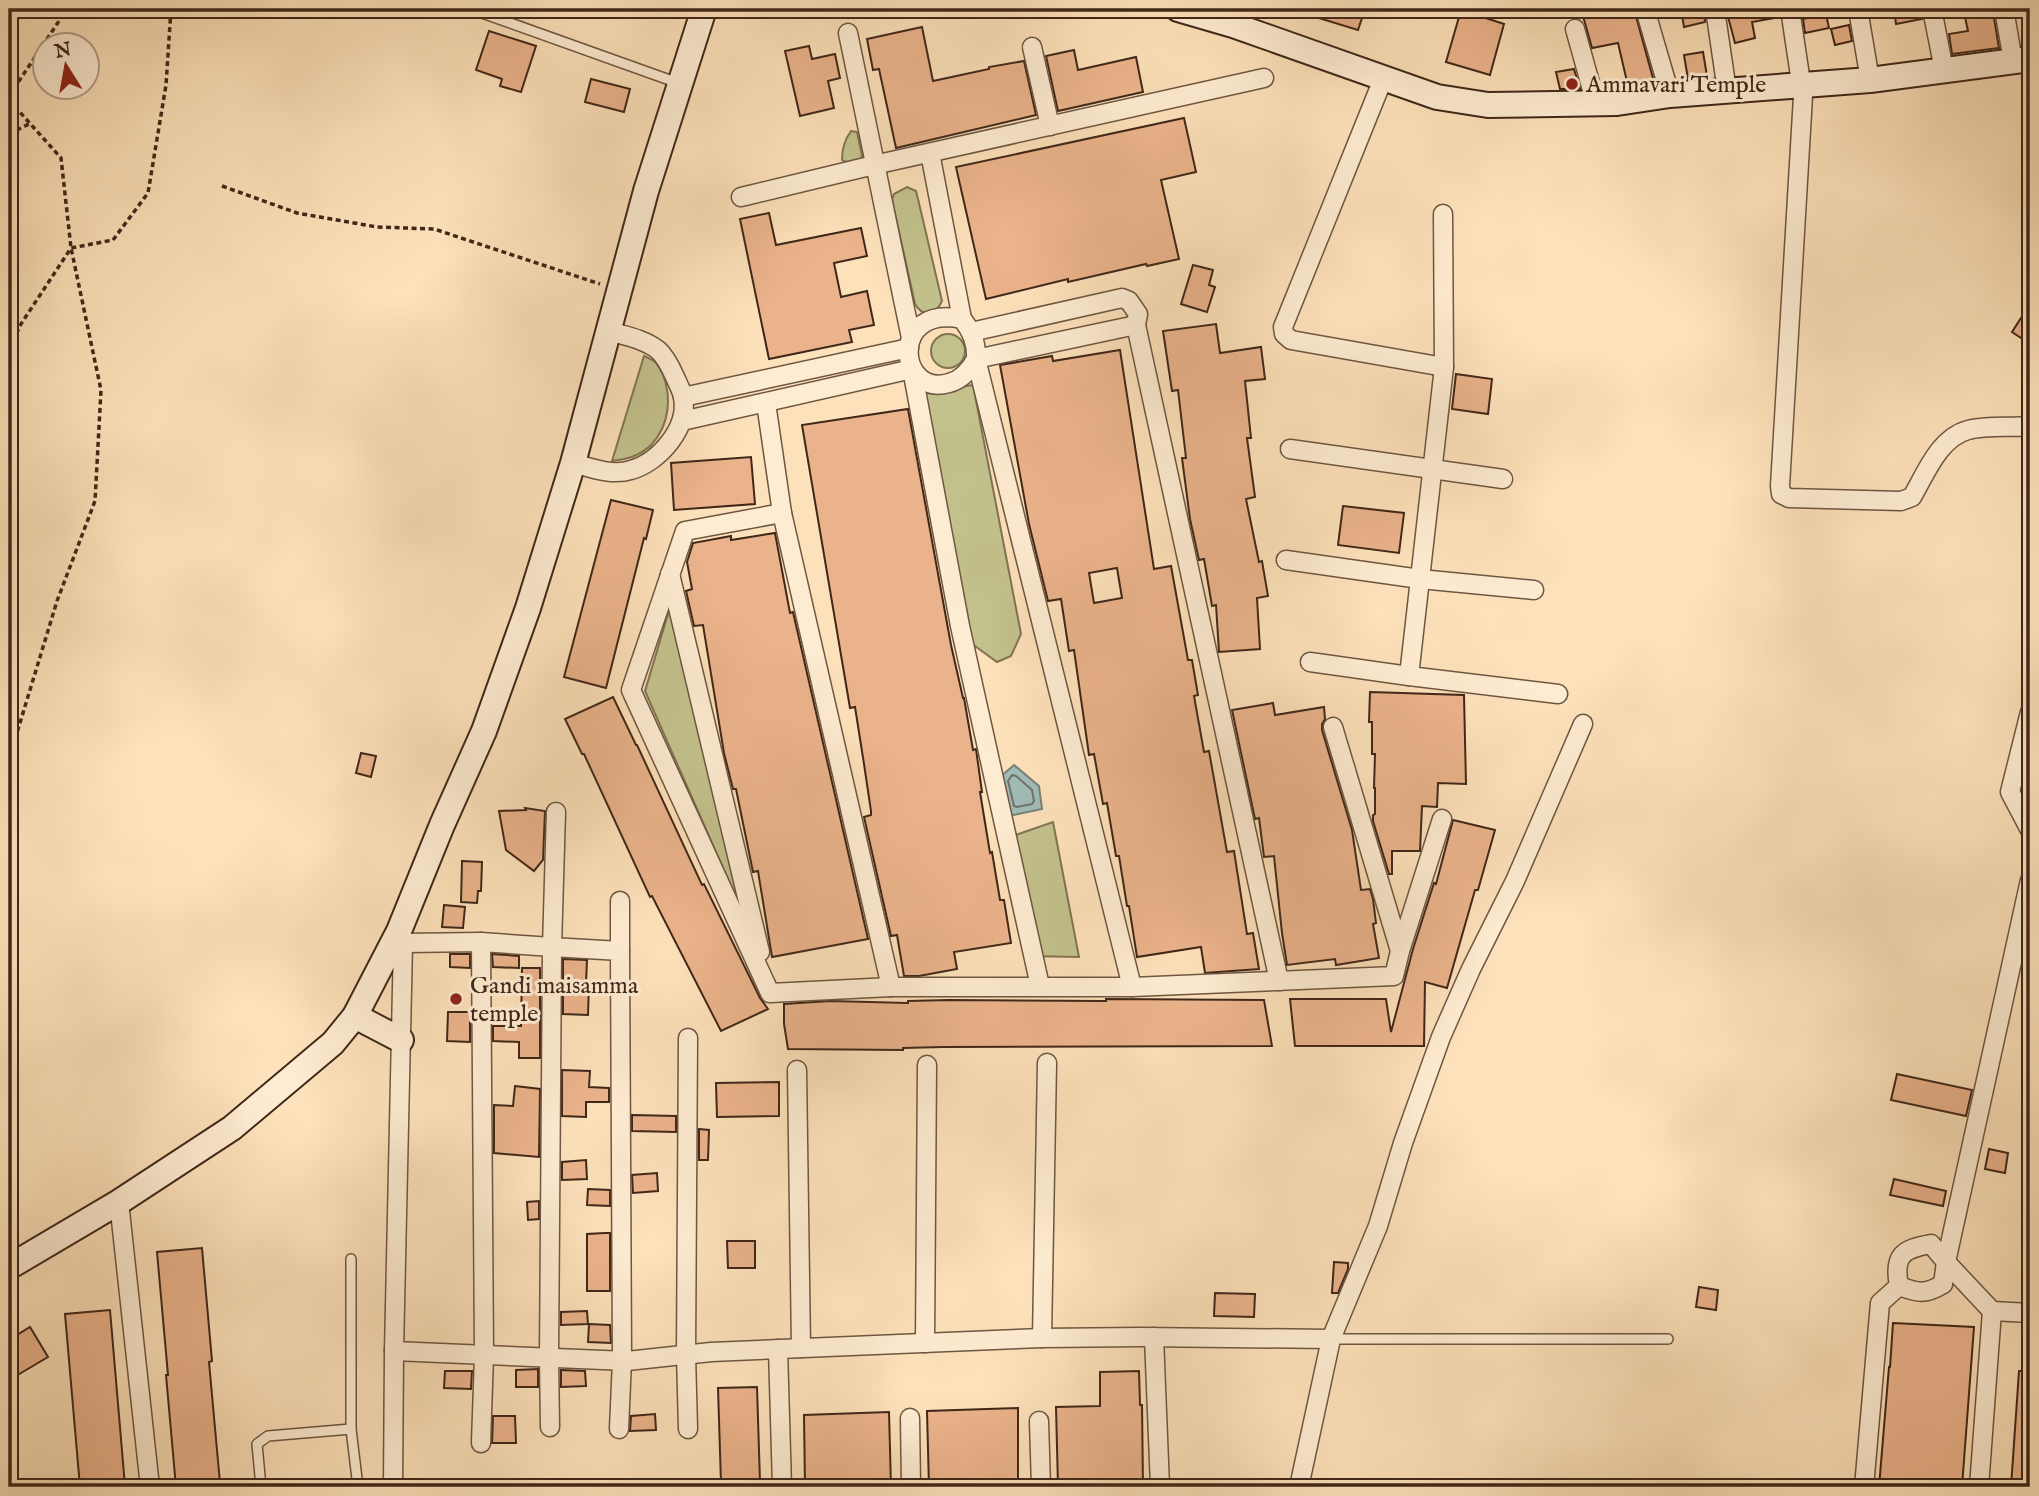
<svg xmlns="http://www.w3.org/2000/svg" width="2039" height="1496" viewBox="0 0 2039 1496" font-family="'IM FELL English',serif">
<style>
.green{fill:#c3c28d;stroke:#817453;stroke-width:2}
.water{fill:#a1bcb8;stroke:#7a8078;stroke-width:2}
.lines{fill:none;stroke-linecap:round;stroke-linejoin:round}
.shore{stroke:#707268;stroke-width:2}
.building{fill:#ebb38b;stroke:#3f2719;stroke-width:2;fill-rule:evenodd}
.lane-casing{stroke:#6e5641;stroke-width:12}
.street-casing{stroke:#6e5641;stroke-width:21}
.secondary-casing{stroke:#3f2719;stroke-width:28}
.path{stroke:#3f2719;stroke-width:3.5;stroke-dasharray:5 3.5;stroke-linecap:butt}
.lane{stroke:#feecd2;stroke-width:9}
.street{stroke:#feecd2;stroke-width:18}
.secondary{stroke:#feecd2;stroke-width:24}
.poi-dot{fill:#8f2418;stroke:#feecd2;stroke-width:2.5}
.labels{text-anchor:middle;stroke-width:6;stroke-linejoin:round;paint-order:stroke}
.poi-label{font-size:24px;fill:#3f2719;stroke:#feecd2;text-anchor:start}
</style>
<rect width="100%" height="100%" fill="#fde1ba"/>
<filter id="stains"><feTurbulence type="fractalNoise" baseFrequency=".00286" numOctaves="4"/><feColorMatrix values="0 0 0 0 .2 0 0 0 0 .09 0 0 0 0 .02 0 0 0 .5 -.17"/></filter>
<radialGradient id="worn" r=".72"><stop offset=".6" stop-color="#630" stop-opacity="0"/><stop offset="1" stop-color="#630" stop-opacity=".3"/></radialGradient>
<g class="green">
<path d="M 851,131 L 857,132 L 862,155 L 861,159 L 846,162 L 842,160 C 842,150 845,139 851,131 Z"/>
<path d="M 907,187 L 916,191 L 918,199 L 942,301 C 936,315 923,318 915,304 L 892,200 L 894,194 Z"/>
<circle cx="948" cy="351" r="17"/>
<path d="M 644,356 C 648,358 651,359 654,361 C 658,364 661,371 663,375 C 672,398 669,425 652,444 C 640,456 628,459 612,461 Z"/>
<polygon points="973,385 1021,634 1011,656 997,662 968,641 923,393"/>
<polygon points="676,613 747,907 738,902 645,691 668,614"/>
<polygon points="1053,822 1079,957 1026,956 1007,838"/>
</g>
<polygon class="water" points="1014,765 1039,786 1042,809 1009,816 1000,777"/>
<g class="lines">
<polygon class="shore" points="1012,775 1016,776 1032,790 1034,801 1032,804 1017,807 1014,806 1008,781"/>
</g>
<g class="building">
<polygon points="1299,9 1365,9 1358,30 1299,12"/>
<polygon points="1611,9 1634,9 1654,82 1628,86 1618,43 1592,48 1583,16 1611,11"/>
<polygon points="1681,9 1704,9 1705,22 1684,27"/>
<polygon points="1726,9 1779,9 1780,17 1752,22 1755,38 1735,43"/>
<polygon points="1894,9 1921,9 1922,19 1896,24"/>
<polygon points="1461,10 1504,24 1490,75 1446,62"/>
<polygon points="1993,12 1999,48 1952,54 1949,34 1968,31 1965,17"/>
<polygon points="1826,14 1829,28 1805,33 1803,19"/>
<polygon points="1849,25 1852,41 1835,45 1831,29"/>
<polygon points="922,27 933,81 989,69 989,67 1024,61 1036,115 896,148 879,69 873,70 867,39"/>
<polygon points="489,31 536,46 521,92 500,86 502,79 476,70"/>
<polygon points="809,46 812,59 835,54 840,78 828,81 834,108 800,116 785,51"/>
<polygon points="1074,50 1078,70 1136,57 1143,92 1058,111 1046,56"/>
<polygon points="1703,52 1707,76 1688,79 1684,55"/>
<polygon points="1574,69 1580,89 1560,89 1556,72"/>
<polygon points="591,79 630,89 624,112 585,102"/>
<polygon points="1184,118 1196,172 1161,180 1179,259 1147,266 1146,264 1068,282 1068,279 986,299 956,167"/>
<polygon points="769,213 776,245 861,228 867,256 834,263 841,297 867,291 874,325 849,330 852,342 769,359 740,219"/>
<polygon points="1193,265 1213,270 1209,285 1215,287 1207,312 1181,304"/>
<polygon points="2030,304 2030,344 2012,332"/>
<polygon points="1216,324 1220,353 1261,347 1265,379 1245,381 1251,438 1247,438 1255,497 1246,499 1259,562 1262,561 1268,596 1257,598 1260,649 1219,652 1216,605 1212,606 1204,559 1199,560 1190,519 1182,458 1186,458 1178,390 1172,391 1163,331"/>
<path d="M 1120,350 L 1154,569 L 1171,566 L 1188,660 L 1192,660 L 1198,695 L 1194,696 L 1204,752 L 1209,751 L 1227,852 L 1234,851 L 1247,934 L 1253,933 L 1259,969 L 1205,973 L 1201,947 L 1137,957 L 1129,906 L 1127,906 L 1119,856 L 1116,856 L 1107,803 L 1103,804 L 1094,754 L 1089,755 L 1074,650 L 1069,651 L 1061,599 L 1048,601 L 1029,524 L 1000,365 L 1052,356 L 1053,361 ZM 1117,568 L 1122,598 L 1094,603 L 1089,573 Z"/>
<polygon points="1456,374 1492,379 1488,414 1452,409"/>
<polygon points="908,409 951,645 963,698 964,698 973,750 976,749 982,792 980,792 990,853 992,852 1000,900 1004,900 1011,943 954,952 957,969 919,976 904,976 897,935 891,936 864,817 871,815 871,811 864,764 855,707 850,708 802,425"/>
<polygon points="751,457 755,504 674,510 671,463"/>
<polygon points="611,500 653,510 646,539 644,538 606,688 564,677"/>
<polygon points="1343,506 1404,513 1399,553 1338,545"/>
<polygon points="775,533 790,613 793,612 868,939 772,957 758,871 753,872 736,789 733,789 724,753 703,625 694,626 686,591 692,589 687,562 693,543 731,536 731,540"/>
<polygon points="1370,692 1464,695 1466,784 1438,783 1437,807 1422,806 1420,851 1392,851 1392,874 1389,874 1373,821 1373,815 1375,814 1375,788 1374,788 1375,754 1372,754 1372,722 1369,722"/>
<polygon points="613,697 636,745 637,745 702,885 704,884 760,998 768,1009 721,1031 652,896 650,897 584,754 582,754 565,719"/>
<polygon points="1273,703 1275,715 1324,707 1325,719 1322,724 1322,730 1352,830 1361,890 1370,889 1373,899 1376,923 1373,924 1379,958 1336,965 1335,959 1287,965 1282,933 1274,856 1264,857 1259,818 1255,819 1232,710"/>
<polygon points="361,753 376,756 371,777 356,773"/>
<polygon points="525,808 545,811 543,860 534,871 506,850 499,811 526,810"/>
<polygon points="1453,820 1495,830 1478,890 1475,890 1447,988 1425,982 1424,1046 1295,1046 1290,999 1386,999 1391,1032 1413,949 1434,883 1436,884"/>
<polygon points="462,861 482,862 481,891 478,891 477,903 461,902"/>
<polygon points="444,905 465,907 463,928 442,927"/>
<polygon points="450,954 470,954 470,968 450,967"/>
<polygon points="492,954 519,956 519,968 493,967"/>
<polygon points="563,959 587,960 586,983 589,983 588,1015 563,1014"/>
<polygon points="522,968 540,968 540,1058 519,1058 519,1042 493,1041 493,1026 521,1026"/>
<polygon points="1106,999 1264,1000 1272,1046 943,1047 903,1048 903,1050 788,1049 784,1024 784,1004 830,1001 908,1003 908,1001 949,1000 1106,1001"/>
<polygon points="448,1012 470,1012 470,1042 447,1041"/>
<polygon points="562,1070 590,1071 589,1087 609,1088 609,1102 586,1102 586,1117 562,1116"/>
<polygon points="1897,1074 1972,1090 1966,1116 1891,1100"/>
<polygon points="779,1082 779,1116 717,1117 716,1083"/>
<polygon points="515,1086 540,1089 539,1157 494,1153 494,1105 513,1106"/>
<polygon points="632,1115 676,1116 676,1132 632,1131"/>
<polygon points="699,1129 709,1130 708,1160 699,1160"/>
<polygon points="1989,1149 2008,1153 2005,1173 1985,1169"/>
<polygon points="586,1160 587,1179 562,1180 562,1162"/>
<polygon points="657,1173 658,1191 633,1193 632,1175"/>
<polygon points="1894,1179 1946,1191 1943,1206 1890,1195"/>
<polygon points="588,1189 610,1190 610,1206 587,1205"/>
<polygon points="539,1201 539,1219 528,1220 527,1202"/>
<polygon points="605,1233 610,1233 610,1291 587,1291 587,1234"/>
<polygon points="727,1241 755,1241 755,1268 728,1268"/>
<polygon points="202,1248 212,1361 209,1362 220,1483 176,1487 166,1375 168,1375 157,1252"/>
<polygon points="1334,1262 1348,1263 1348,1269 1338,1293 1332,1293"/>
<polygon points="1699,1287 1718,1290 1716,1310 1696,1307"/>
<polygon points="1215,1293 1255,1294 1254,1317 1214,1316"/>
<polygon points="110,1310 125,1486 80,1487 65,1314"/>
<polygon points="587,1311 588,1324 561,1325 561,1312"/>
<polygon points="1893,1323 1974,1327 1962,1487 1879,1487 1889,1367 1890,1367"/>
<polygon points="589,1324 610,1325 611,1343 588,1342"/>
<polygon points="30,1327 48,1357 9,1380 9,1340"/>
<polygon points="538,1369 538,1387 516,1387 516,1370"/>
<polygon points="561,1370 585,1371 586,1386 561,1387"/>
<polygon points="445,1371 472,1371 471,1389 444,1388"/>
<polygon points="1139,1371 1140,1405 1142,1405 1143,1487 1058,1487 1056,1407 1100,1406 1100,1372"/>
<polygon points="2019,1371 2030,1371 2030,1487 2011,1487"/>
<polygon points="757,1387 760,1482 721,1483 718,1388"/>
<polygon points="1018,1408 1018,1487 929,1487 927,1411"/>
<polygon points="889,1412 891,1487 805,1487 804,1415"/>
<polygon points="655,1414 656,1430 630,1431 631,1416"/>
<polygon points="493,1416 515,1416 516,1443 492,1443"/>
</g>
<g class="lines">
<defs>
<g id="lane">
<polyline points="471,9 678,83"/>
<polyline points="1331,1339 1668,1339"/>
<polyline points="351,1429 351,1259"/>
<polyline points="358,1486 394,1484 539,1487"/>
<polyline points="261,1487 257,1444 268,1436 351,1429 358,1487"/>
</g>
<g id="street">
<polyline points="1645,9 1670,95"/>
<polyline points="1715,9 1727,91"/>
<path d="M 1790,9 L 1803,96 L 1780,486 L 1781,494 L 1789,498 L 1901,501 L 1912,497 C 1926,473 1939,438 1968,430 C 1987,425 2011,428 2030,426"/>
<polyline points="1858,9 1870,80"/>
<polyline points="1932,9 1944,70"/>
<polyline points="2004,9 2013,61"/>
<polyline points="1575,29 1596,104"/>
<polyline points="848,33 911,338"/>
<polyline points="1032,47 1050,126"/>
<polyline points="1383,79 1283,327 1284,334 1291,340 1444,367"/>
<polyline points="930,153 962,319"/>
<polyline points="741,197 874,165 1264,78"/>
<polyline points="1443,214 1444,367 1409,676 1558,694"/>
<polyline points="971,332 1122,298 1129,301 1138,314 1136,325 1279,981"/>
<path d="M 976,359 C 970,370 961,380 949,383 C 898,398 888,304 962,319 C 972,331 977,343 976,359 L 1132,987"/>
<polyline points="976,359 1136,325"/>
<polyline points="683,397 909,348"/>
<polyline points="766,403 782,513 891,987"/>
<polyline points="682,421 912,369 960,626 1040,986"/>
<polyline points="1290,449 1503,479"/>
<path d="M 573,463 C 591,468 612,476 631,470 C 659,462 689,428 683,397 C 682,391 678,384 675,377 C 671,368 666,357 658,350 C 644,339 626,336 608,331"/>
<polyline points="782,513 685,531 631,690 770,993 891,987 1132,987 1394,976 1400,951 1442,819"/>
<polyline points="1286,560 1420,579 1534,590"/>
<polyline points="670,574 760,952"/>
<polyline points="1310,662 1409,676"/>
<polyline points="2030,712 2010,792 2030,830"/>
<polyline points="1333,727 1400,951"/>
<polyline points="556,812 552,947 620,951 622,1360 619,1429"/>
<polyline points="620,901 620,951"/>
<polyline points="481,942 484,1355 481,1443"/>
<polyline points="403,943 481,942 552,947 549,1358 550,1427"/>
<polyline points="688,1038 686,1355 688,1429"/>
<polyline points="797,1070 801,1348"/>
<polyline points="119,1202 150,1487"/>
<path d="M 1899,1286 C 1918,1293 1925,1295 1943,1284 L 1946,1262 L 1992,1311 L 1979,1487"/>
<polyline points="1992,1311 2030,1313"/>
<polyline points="1154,1337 1160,1487"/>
<polyline points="1042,1338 1047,1063"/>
<polyline points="925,1343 927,1065"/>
<polyline points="778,1349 782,1487"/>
<polyline points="394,1351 627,1361 711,1352 1042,1338 1141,1337 1331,1339"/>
<polyline points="910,1418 911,1487"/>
<polyline points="1039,1421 1041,1487"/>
<polyline points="393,1487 394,1351 403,943 400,934"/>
<polyline points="1299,1487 1331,1339 1378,1226 1403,1143 1441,1037 1471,969 1515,881 1583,724"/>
<path d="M 1864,1487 L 1880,1303 L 1899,1286 C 1893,1255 1903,1249 1931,1244 L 1946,1262 L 2030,880"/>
</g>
<g id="secondary">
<polyline points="1178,9 1233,25 1437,97 1488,105 1617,103 1670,95 1870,80 2030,59"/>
<polyline points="355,1016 401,1040"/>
<polyline points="9,1267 119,1202 232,1128 333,1043 355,1016 399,931 442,825 484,731 528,608 573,463 646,191 704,9"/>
</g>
</defs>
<use href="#lane" class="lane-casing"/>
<use href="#street" class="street-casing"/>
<use href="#secondary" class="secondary-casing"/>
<g class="path">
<polyline points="9,96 67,9"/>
<polyline points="9,100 61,158 71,248 101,390 95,501 57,601 9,759"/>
<polyline points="9,134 29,124"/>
<polyline points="222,186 297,213 377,227 434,229 600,284"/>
<polyline points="9,349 21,324 71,248 113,240 148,193 166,85 171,9"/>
</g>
<use href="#lane" class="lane"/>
<use href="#street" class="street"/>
<use href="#secondary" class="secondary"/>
</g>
<g class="poi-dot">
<circle cx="1572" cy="84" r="7"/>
<circle cx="456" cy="999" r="7"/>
</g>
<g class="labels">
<g class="poi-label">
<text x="1586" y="92">Ammavari Temple</text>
<text x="470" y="993">Gandi maisamma<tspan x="470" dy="28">temple</tspan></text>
</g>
</g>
<rect width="2039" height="1496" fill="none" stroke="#fde1ba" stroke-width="35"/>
<rect x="10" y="10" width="2018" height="1475" fill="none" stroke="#3f2719" stroke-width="3.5"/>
<rect x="18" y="18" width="2004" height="1461" fill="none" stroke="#3f2719" stroke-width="2"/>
<g transform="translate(66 66) rotate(349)"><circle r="33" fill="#feecd2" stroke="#b29d88" stroke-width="2"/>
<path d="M0-5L12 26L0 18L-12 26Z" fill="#8f2418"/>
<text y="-10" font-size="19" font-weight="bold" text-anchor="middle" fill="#3f2719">N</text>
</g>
<rect width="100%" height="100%" filter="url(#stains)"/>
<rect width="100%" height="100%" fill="url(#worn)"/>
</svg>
